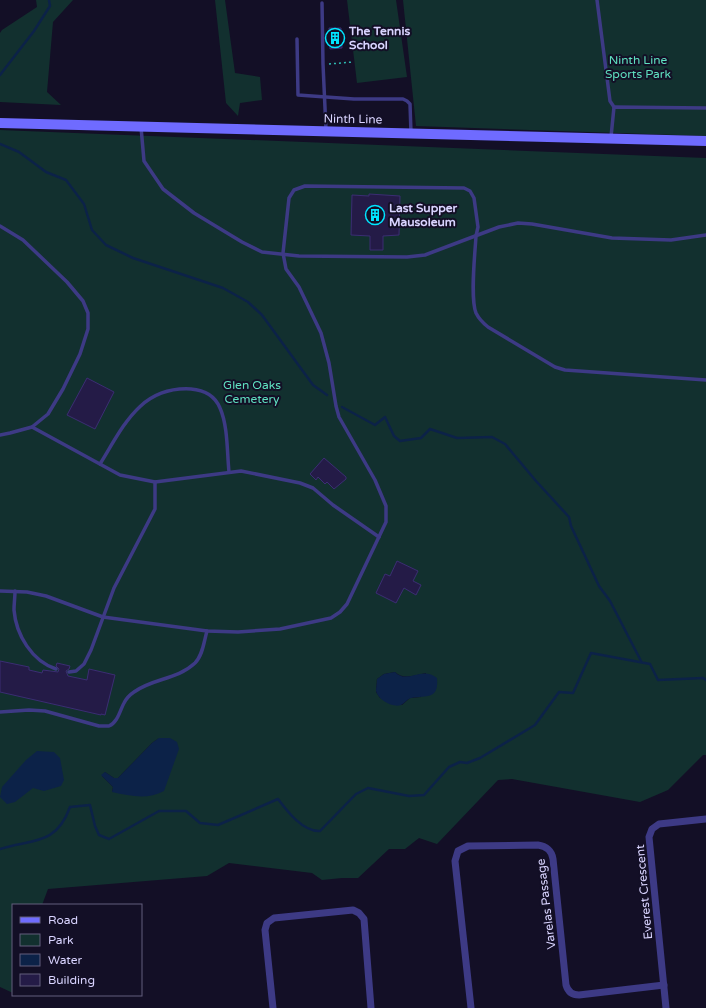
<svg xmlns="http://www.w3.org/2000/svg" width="706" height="1008" viewBox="0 0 706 1008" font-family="'Varela Round',sans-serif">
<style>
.green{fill:#12302f;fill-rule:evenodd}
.water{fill:#0c2248}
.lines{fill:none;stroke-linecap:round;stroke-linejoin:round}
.stream{stroke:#0c2248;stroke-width:2.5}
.building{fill:#241b47;stroke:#3b2d73}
.path{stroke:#2fb8b0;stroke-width:1.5;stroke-dasharray:2 3;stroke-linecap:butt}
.service{stroke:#3d3a85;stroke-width:3.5}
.minor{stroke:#3d3a85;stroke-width:7}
.secondary{stroke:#6f6bff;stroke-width:10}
.labels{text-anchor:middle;stroke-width:4;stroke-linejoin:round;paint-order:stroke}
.poi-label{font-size:12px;font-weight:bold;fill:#d9d4ff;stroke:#130f26;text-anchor:start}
.park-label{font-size:12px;fill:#5fe0c0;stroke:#130f26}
.street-label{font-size:12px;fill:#d9d4ff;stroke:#130f26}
</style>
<rect width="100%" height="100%" fill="#130f26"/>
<g class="green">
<polygon points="36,0 73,0 53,22 47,92 61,105 0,102 0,33 2,30 37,7"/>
<polygon points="215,0 225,0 235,73 260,77 262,100 240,103 238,116 226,103"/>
<polygon points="347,0 396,0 407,77 357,83"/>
<polygon points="403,0 706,0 706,136 416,126"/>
<path d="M 0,130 L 706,158 L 706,755 L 703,755 L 668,790 L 640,802 L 512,779 L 498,780 L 437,844 L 419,838 L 405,849 L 389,849 L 358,878 L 342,878 L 322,880 L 312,873 L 229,863 L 207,876 L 48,889 L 42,905 L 13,905 L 13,993 L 0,987 ZM 395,672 C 403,680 416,675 426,673 L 421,697 L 410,698 L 402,705 L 380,698 L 376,692 L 377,679 L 384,674 ZM 159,738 L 112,792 L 113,787 L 102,776 L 105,772 L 114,778 L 118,778 L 152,743 Z"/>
</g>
<g class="water">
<path d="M 395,672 C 407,685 422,665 437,678 C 439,700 427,695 411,698 C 407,699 405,703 401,705 C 393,708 378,700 376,691 C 376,688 377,683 377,679 L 384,674 Z"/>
<path d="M 159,738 L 170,738 L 177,742 L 179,749 L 164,791 C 147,800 131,796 112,792 L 113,787 L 101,775 L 105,772 L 114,778 L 118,778 L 152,743 Z"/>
<polygon points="37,751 54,752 60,758 64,780 61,786 44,791 33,788 15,802 7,804 0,797 2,787 26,760"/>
</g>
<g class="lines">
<g class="stream">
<polyline points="0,75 34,31 50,6 49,0"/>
<polyline points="0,144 19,152 46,172 66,180 84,204 92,230 106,245 133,258 223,288 248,302 262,315 313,385 327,395"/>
<polyline points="342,407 375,425 385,417 394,436 400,441 421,438 430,429 457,438 492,437 505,444 536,481 569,517 571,526 599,586 610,601 641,661"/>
<path d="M 0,849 C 32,839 56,846 70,807 L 90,805 L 95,826 L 99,835 L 109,839 L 159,811 L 186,811 L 200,823 L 218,825 L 278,799 C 287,811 303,832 320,831 L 356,794 L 368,788 L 409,796 L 424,795 L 449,767 L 460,762 L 467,763 L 480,758 L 535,725 L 559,692 L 573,693 L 591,653 L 650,664 L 658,680 L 703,678 L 706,680"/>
</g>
</g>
<g class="building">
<polygon points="329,28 341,28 342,48 330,49"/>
<polygon points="369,194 400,196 399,235 383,236 383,250 370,250 370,236 351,235 352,195 369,196"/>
<polygon points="87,378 114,392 95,429 67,415"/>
<polygon points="324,458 346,477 346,479 334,489 327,482 325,484 318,477 316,480 310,474"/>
<polygon points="397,561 418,571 413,581 421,585 416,595 404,588 396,603 376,593 385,574 390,576"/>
<polygon points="0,661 29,667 29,670 42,673 43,670 58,672 59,669 56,666 57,663 70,666 69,669 66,671 68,676 87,680 89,669 115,675 105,715 101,714 101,715 0,692"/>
</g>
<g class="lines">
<polyline class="path" points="329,64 353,62"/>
<g class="service">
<polyline points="597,0 610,101 614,107"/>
<polyline points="322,3 323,64 326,130"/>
<polyline points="297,39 298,95 354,99 403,99 407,101 410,104 411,133"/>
<polyline points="141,127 144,161 163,189 194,213 242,242 262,252 299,256 407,257 425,255 499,227 518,223 532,224 612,238 671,240 706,235"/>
<polyline points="611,137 614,107 706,108"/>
<polyline points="0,226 23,240 67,282 83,301 88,313 88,329 80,354 63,389 48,414 32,427 10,433 0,435"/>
<polyline points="32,427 120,475 155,482 241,471 300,483 313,488 333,505 379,537"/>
<path d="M 100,464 C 123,427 140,386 191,389 C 204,390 215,396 220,408 C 228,426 227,453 229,472"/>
<path d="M 0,591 L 27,592 L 46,596 L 103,617 L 207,631 L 238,632 L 280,629 L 331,618 L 340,612 L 347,604 L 386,522 L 386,506 L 375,480 L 339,417 L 336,406 L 329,363 L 321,333 L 299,287 L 286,269 L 283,253 L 289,198 L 294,190 L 305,186 L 464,188 L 470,191 L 474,198 L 478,227 L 476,236 C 475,254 470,298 476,313 C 479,319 483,323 488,327 L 555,367 L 565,370 L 706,380"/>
<path d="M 15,591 C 15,597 14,604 14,610 C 16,635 32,661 56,669"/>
<polyline points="69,672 76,671 84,664 91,650 114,588 155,509 155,482"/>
<path d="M 0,712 L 29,710 L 45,711 L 99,726 C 102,726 106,726 109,726 C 118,722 120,710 124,703 C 126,699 131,694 134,692 C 153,678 177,680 195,663 C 203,655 204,641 207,631"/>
</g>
<g class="minor">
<polyline points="273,1008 265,930 267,923 274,918 353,910 359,913 364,919 371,1008"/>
<path d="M 471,1008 L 455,861 L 458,851 L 468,846 L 538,845 C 546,846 552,851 553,859 L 566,985 C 568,992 572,995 579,995 L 664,985"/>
<polyline points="666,1008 649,837 652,829 659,824 706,819"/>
</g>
<polyline class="secondary" points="0,123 706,141"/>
</g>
<defs>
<symbol id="building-ring" viewBox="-11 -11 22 22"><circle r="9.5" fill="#130f26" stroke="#00e5ff" stroke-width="1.5"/><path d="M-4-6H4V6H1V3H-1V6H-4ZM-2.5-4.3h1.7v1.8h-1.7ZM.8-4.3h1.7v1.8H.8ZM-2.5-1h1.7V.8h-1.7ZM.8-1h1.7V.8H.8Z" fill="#00e5ff"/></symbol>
</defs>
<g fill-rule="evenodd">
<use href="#building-ring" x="324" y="27" width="22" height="22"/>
<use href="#building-ring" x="364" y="204" width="22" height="22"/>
</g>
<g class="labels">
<g class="poi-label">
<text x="349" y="35">The Tennis<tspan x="349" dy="14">School</tspan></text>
<text x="389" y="212">Last Supper<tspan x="389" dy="14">Mausoleum</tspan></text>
</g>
<g class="park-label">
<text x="638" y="64">Ninth Line<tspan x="638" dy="14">Sports Park</tspan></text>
<text x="252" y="389">Glen Oaks<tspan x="252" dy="14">Cemetery</tspan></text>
</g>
<g class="street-label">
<text transform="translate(353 119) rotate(1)" y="4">Ninth Line</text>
<text transform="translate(644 892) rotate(-95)" y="4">Everest Crescent</text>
<text transform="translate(546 904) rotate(-97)" y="4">Varelas Passage</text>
</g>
</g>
<rect x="12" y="904" width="130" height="92" fill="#130f26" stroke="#625e7d"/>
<rect x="20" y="917" width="20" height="6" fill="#6f6bff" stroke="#625e7d"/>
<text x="48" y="924" font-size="12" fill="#d9d4ff">Road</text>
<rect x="20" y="934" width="20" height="12" fill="#12302f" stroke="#625e7d"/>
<text x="48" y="944" font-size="12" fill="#d9d4ff">Park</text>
<rect x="20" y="954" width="20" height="12" fill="#0c2248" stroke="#625e7d"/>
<text x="48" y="964" font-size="12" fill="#d9d4ff">Water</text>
<rect x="20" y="974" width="20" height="12" fill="#241b47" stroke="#625e7d"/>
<text x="48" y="984" font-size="12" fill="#d9d4ff">Building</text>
</svg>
